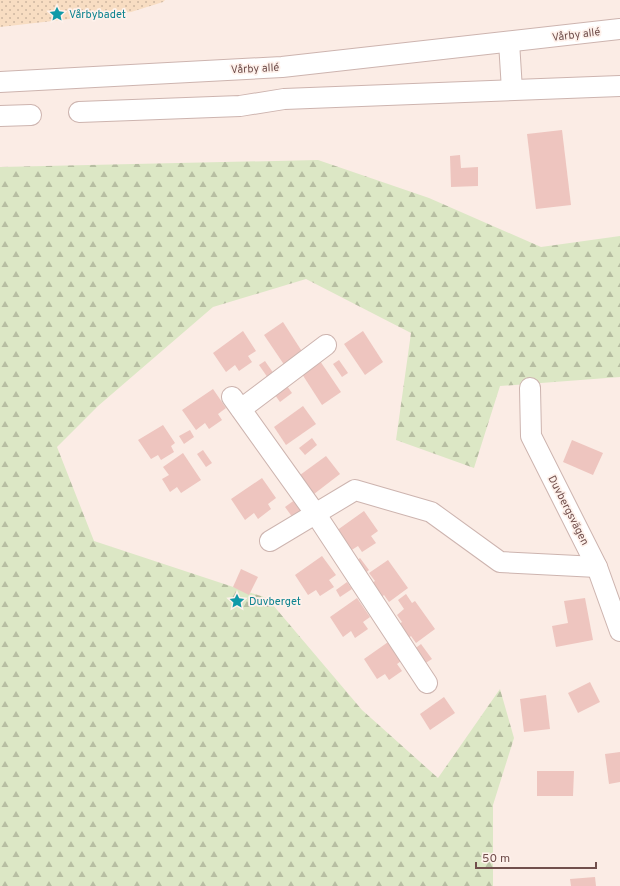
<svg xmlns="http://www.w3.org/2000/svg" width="620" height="886" viewBox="0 0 620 886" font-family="Overpass,sans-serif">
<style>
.forest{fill:url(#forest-firs)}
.sand{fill:url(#sand-dots)}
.building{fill:#eec5bf}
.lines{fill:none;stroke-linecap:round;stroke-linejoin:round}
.minor-casing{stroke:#cdb4af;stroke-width:22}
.minor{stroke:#fff;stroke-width:20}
.labels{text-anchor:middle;stroke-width:3.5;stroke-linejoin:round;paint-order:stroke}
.culture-label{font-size:11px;fill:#0d838f;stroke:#fef1eb;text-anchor:start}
.street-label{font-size:11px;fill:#714f4c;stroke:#fef1eb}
</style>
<defs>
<pattern id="forest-firs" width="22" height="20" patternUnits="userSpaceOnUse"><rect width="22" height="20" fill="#dce7c5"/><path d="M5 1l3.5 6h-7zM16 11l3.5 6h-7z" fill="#b7bea2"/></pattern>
<pattern id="sand-dots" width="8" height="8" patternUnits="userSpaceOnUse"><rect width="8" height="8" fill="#f8ddc2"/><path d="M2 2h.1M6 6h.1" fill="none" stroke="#cdb6a0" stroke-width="1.8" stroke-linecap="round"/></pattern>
</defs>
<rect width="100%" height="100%" fill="#fbece5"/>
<polygon class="forest" points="318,160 429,198 541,247 620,236 620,377 500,386 474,468 396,440 411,333 306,279 213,307 98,406 57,447 94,541 267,598 362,710 438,778 500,689 514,738 493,805 493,886 0,886 0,167"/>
<polygon class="sand" points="0,0 165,0 163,2 131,12 0,27"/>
<g class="building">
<polygon points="562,130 571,205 536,209 527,134"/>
<polygon points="460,155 461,168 478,167 478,186 451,187 450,156"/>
<polygon points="283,322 303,353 285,366 264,335"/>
<polygon points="243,331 256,351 248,356 252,362 239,371 235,365 226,372 213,353"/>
<polygon points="363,331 383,362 365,375 344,344"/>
<polygon points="339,360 348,373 342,377 333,364"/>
<polygon points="265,361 274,374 268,378 259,365"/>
<polygon points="320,361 341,392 322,405 302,374"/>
<polygon points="287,386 292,393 280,402 275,395"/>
<polygon points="213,389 226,408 218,414 222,420 209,429 205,423 196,430 182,410"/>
<polygon points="303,406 316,424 286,445 274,427"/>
<polygon points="163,425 175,443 171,446 174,452 161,460 158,455 151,459 138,440"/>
<polygon points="190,430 194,437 184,444 179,436"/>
<polygon points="312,438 317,445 305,455 299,448"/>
<polygon points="572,440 603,453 593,475 563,462"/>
<polygon points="203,450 212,463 206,467 197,454"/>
<polygon points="183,453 201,480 181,493 177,487 170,492 162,479 169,475 163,467"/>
<polygon points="326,456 340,474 314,494 300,475"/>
<polygon points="262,478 276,498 268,504 271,509 258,519 254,513 245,520 231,499"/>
<polygon points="296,499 304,510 293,518 285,507"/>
<polygon points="364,511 378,531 371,536 376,543 362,552 358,546 350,551 336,531"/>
<polygon points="322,556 336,575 329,580 334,587 320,596 316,590 308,595 295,575"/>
<polygon points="360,558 369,570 363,575 354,563"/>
<polygon points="388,560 408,588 389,602 384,595 378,600 368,586 375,581 369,573"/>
<polygon points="241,569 258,577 249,595 233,587"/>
<polygon points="347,582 352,589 340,597 336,590"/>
<polygon points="406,594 412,603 415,601 435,629 416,643 411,636 405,641 396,627 402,622 397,615 404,609 398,600"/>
<polygon points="357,598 370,617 363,622 368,629 355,638 351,631 343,637 330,617"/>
<polygon points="585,598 593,640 556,647 552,626 568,623 564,601"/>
<polygon points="391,640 404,659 397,664 402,671 389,680 385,674 377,679 364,659"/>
<polygon points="421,644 432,659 424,664 413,650"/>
<polygon points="590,682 600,702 578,713 568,693"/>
<polygon points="546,695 550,729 524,732 520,699"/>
<polygon points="444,697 455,713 430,730 420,714"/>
<polygon points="620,752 620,782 609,784 605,754"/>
<polygon points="537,771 574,771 573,796 537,796"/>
<polygon points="595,877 596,886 571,886 570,879"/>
</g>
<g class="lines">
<defs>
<g id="minor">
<polyline points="509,42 512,90"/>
<polyline points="0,82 282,67 620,29"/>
<polyline points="79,112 240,106 284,99 620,86"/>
<polyline points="0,116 31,115"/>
<polyline points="530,388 531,436 597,567 620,631"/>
<polyline points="232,397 315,513 427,683"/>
<polyline points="241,409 326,345"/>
<polyline points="270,541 355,490 431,512 500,562 597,567"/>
</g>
</defs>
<use href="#minor" class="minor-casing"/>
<use href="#minor" class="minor"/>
</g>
<defs>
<symbol id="sight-bare" viewBox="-9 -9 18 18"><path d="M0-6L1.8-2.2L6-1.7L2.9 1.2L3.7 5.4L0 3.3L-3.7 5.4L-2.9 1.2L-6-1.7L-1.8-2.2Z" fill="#0f9aa8" stroke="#fef1eb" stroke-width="2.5" paint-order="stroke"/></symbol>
</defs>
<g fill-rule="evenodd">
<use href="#sight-bare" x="46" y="3" width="22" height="22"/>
<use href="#sight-bare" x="226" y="590" width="22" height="22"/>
</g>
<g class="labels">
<g class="culture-label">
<text x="69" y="18">Vårbybadet</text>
<text x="249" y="605">Duvberget</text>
</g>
<g class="street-label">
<text transform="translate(576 34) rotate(-7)" y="4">Vårby allé</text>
<text transform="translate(255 68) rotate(-3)" y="4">Vårby allé</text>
<text transform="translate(569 510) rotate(63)" y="4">Duvbergsvägen</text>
</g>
</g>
<path d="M476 862v6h120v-6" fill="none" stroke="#714f4c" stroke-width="2"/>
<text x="482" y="862" font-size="12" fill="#714f4c" stroke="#fef1eb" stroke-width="3" paint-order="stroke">50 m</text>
</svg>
